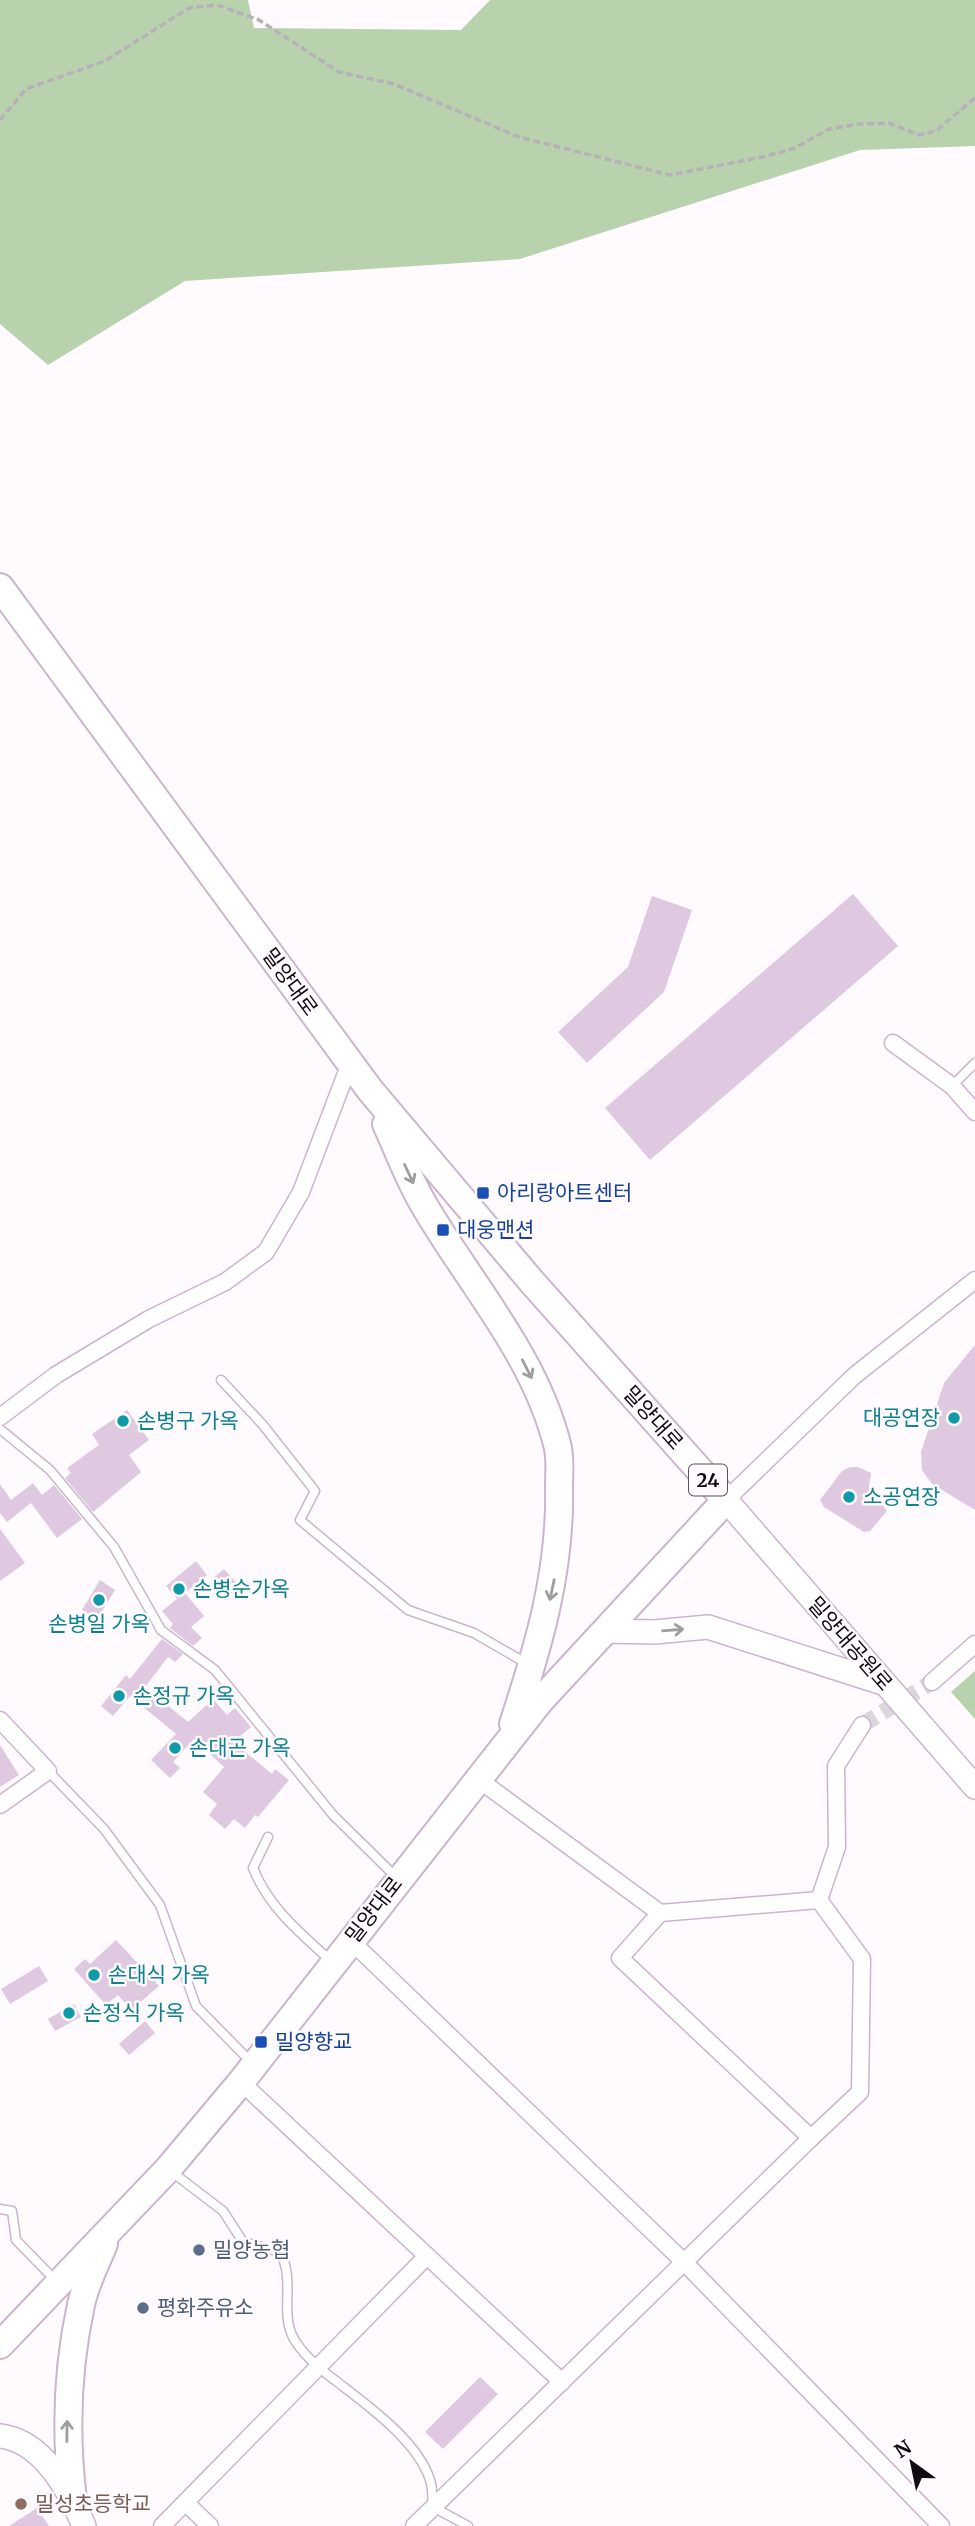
<svg xmlns="http://www.w3.org/2000/svg" width="975" height="2526" viewBox="0 0 975 2526" font-family="Merriweather,'Noto Sans KR',serif">
<style>
.green{fill:#b8d2ae}
.building{fill:#dec9e0}
.lines{fill:none;stroke-linecap:round;stroke-linejoin:round}
.street-tunnel{stroke:#dad6db;stroke-width:16;stroke-dasharray:16 8;stroke-linecap:butt}
.lane-casing{stroke:#cab5cc;stroke-width:11}
.street-casing{stroke:#cab5cc;stroke-width:19}
.secondary-casing{stroke:#cab5cc;stroke-width:26}
.primary-casing{stroke:#cab5cc;stroke-width:30}
.path{stroke:#b6b1b6;stroke-width:3.5;stroke-dasharray:7 3.5;stroke-linecap:butt}
.lane{stroke:#fff;stroke-width:8}
.street{stroke:#fff;stroke-width:16}
.secondary{stroke:#fff;stroke-width:23}
.primary{stroke:#fff;stroke-width:26}
.oneway{stroke:#a09da0}
.transit-dot{fill:#1a4fb4;stroke:#fefafe;stroke-width:2.5}
.culture-dot{fill:#0f9aa8;stroke:#fefafe;stroke-width:2.5}
.service-dot{fill:#5c6f8a;stroke:#fefafe;stroke-width:2.5}
.education-dot{fill:#8d6e63;stroke:#fefafe;stroke-width:2.5}
.labels{text-anchor:middle;stroke-width:5;stroke-linejoin:round;paint-order:stroke}
.shield{fill:#fefafe;stroke:#585259;stroke-width:2}
.shield-label{font-size:19px;font-weight:bold;fill:#110a12}
.street-label{font-size:21px;fill:#110a12;stroke:#fefafe}
.transit-label{font-size:21px;fill:#164399;stroke:#fefafe;text-anchor:start}
.culture-label{font-size:21px;fill:#0d838f;stroke:#fefafe;text-anchor:start}
.service-label{font-size:21px;fill:#4e5e75;stroke:#fefafe;text-anchor:start}
.education-label{font-size:21px;fill:#785e54;stroke:#fefafe;text-anchor:start}
</style>
<rect width="100%" height="100%" fill="#fefafe"/>
<g class="green">
<polygon points="0,0 248,0 254,28 461,30 490,0 975,0 975,146 860,150 520,259 185,281 48,365 0,324"/>
<polygon points="975,1671 975,1719 951,1692"/>
</g>
<g class="building">
<polygon points="853,894 898,946 650,1160 605,1108"/>
<polygon points="652,896 692,910 664,992 587,1063 558,1032 628,967"/>
<polygon points="975,1345 975,1510 932,1484 922,1470 921,1452 944,1383"/>
<polygon points="127,1410 149,1440 129,1455 141,1472 93,1512 65,1478 71,1473 67,1468 99,1445 92,1434"/>
<polygon points="850,1467 858,1467 871,1473 869,1487 887,1511 870,1531 864,1532 824,1507 820,1500 842,1471"/>
<polygon points="33,1483 42,1495 54,1485 82,1519 57,1538 31,1503 7,1522 0,1513 0,1484 11,1500"/>
<polygon points="0,1529 25,1563 0,1581"/>
<polygon points="196,1561 207,1575 185,1593 204,1616 191,1627 202,1638 193,1646 170,1628 173,1624 162,1611 177,1599 166,1586"/>
<polygon points="224,1569 240,1587 228,1597 212,1579"/>
<polygon points="100,1580 115,1590 97,1619 82,1610"/>
<polygon points="162,1639 183,1654 175,1662 168,1657 145,1687 188,1722 213,1699 227,1715 235,1708 251,1727 233,1742 272,1774 275,1769 289,1780 258,1817 255,1815 245,1828 234,1819 225,1829 209,1815 217,1804 203,1792 224,1767 194,1739 173,1762 180,1768 170,1778 151,1760 176,1734 130,1696 113,1716 101,1706 126,1675 130,1679"/>
<polygon points="0,1745 19,1775 0,1787"/>
<polygon points="116,1940 159,1986 131,2010 118,1995 106,2005 74,1969 85,1959 90,1964"/>
<polygon points="39,1966 48,1981 10,2004 1,1989"/>
<polygon points="74,2004 81,2017 55,2031 48,2019"/>
<polygon points="145,2021 155,2033 129,2055 119,2044"/>
<polygon points="480,2377 498,2394 443,2449 425,2432"/>
<polygon points="37,2508 49,2526 9,2526"/>
</g>
<g class="lines">
<polyline class="street-tunnel" points="862,1725 932,1682"/>
<defs>
<g id="lane">
<polyline points="952,1086 975,1063"/>
<polyline points="221,1380 263,1425 315,1491 300,1520 408,1610 474,1633 526,1663"/>
<polyline points="0,1429 50,1470 114,1547 161,1630 215,1670 333,1815 396,1877"/>
<polyline points="48,1771 104,1829 160,1905 196,2006 251,2062"/>
<path d="M 268,1837 L 253,1868 C 269,1908 300,1933 331,1961"/>
<path d="M 172,2172 L 223,2211 L 243,2242 L 280,2252 C 296,2281 279,2313 294,2339 C 304,2356 321,2370 336,2381 C 367,2405 418,2441 430,2480 C 433,2488 432,2499 433,2507 L 468,2526"/>
<polyline points="0,2209 12,2211 16,2240 56,2281"/>
</g>
<g id="street">
<polyline points="893,1043 952,1086 975,1112"/>
<polyline points="0,1417 56,1375 149,1319 225,1282 266,1252 301,1192 350,1063"/>
<polyline points="726,1500 854,1376 975,1280"/>
<polyline points="932,1682 975,1644"/>
<polyline points="0,1720 48,1771 0,1805"/>
<polyline points="478,1779 660,1913 819,1900 837,1847 836,1766 862,1725"/>
<polyline points="350,1940 684,2262 941,2526"/>
<polyline points="241,2082 562,2382"/>
<polyline points="811,2138 860,2092 862,1959 819,1900"/>
<polyline points="186,2503 210,2526"/>
<polyline points="162,2526 427,2256"/>
<polyline points="414,2526 811,2138 620,1958 660,1913"/>
</g>
<g id="secondary">
<polyline points="726,1500 975,1787"/>
<polyline points="604,1631 654,1632 708,1627 883,1683"/>
<path d="M 0,2436 C 43,2441 69,2490 84,2526"/>
</g>
<g id="primary">
<polyline points="0,587 370,1090 532,1282 726,1500 540,1701 241,2082 168,2169 0,2345"/>
<path d="M 386,1124 C 398,1150 409,1180 424,1205 C 470,1284 534,1354 557,1444 C 561,1457 559,1473 559,1487 C 561,1570 539,1645 513,1724"/>
<path d="M 73,2499 C 65,2434 67,2369 81,2305 C 85,2284 96,2264 104,2244"/>
</g>
</defs>
<use href="#lane" class="lane-casing"/>
<use href="#street" class="street-casing"/>
<use href="#secondary" class="secondary-casing"/>
<use href="#primary" class="primary-casing"/>
<polyline class="path" points="0,120 26,89 105,61 189,8 217,5 259,20 339,72 394,84 519,137 670,175 763,157 795,148 829,129 859,124 889,123 919,135 936,131 975,98"/>
<use href="#lane" class="lane"/>
<use href="#street" class="street"/>
<use href="#secondary" class="secondary"/>
<use href="#primary" class="primary"/>
</g>
<defs><path id="oneway-shaft" d="M-6 0H5M1.5-3L5.5 0L1.5 3" fill="none" stroke-width="1.6" stroke-linecap="round" stroke-linejoin="round" transform="scale(1.75)"/></defs>
<g class="oneway">
<use href="#oneway-shaft" transform="translate(409 1174) rotate(65)"/>
<use href="#oneway-shaft" transform="translate(527 1369) rotate(63)"/>
<use href="#oneway-shaft" transform="translate(552 1590) rotate(102)"/>
<use href="#oneway-shaft" transform="translate(673 1630) rotate(-5)"/>
<use href="#oneway-shaft" transform="translate(67 2431) rotate(-89)"/>
</g>
<g class="transit-dot">
<rect x="476" y="1186" width="14" height="14" rx="3.5"/>
<rect x="436" y="1223" width="14" height="14" rx="3.5"/>
<rect x="254" y="2035" width="14" height="14" rx="3.5"/>
</g>
<g class="culture-dot">
<circle cx="954" cy="1418" r="7"/>
<circle cx="123" cy="1421" r="7"/>
<circle cx="849" cy="1497" r="7"/>
<circle cx="179" cy="1589" r="7"/>
<circle cx="99" cy="1600" r="7"/>
<circle cx="119" cy="1696" r="7"/>
<circle cx="175" cy="1748" r="7"/>
<circle cx="94" cy="1975" r="7"/>
<circle cx="69" cy="2013" r="7"/>
</g>
<g class="service-dot">
<circle cx="199" cy="2250" r="7"/>
<circle cx="143" cy="2308" r="7"/>
</g>
<circle class="education-dot" cx="21" cy="2504" r="7"/>
<g class="labels">
<rect class="shield" x="689" y="1464.5" width="38" height="31" rx="5"/>
<g class="shield-label">
<text x="708" y="1487">24</text>
</g>
<g class="street-label">
<text transform="translate(290 982) rotate(54)" y="7">밀양대로</text>
<text transform="translate(653 1418) rotate(48)" y="7">밀양대로</text>
<text transform="translate(850 1644) rotate(49)" y="7">밀양대공원로</text>
<text transform="translate(374 1910) rotate(-52)" y="7">밀양대로</text>
</g>
<g class="transit-label">
<text x="497" y="1200">아리랑아트센터</text>
<text x="457" y="1237">대웅맨션</text>
<text x="275" y="2049">밀양향교</text>
</g>
<g class="culture-label">
<text x="940" y="1425" text-anchor="end">대공연장</text>
<text x="137" y="1428">손병구 가옥</text>
<text x="863" y="1504">소공연장</text>
<text x="193" y="1596">손병순가옥</text>
<text x="99" y="1631" text-anchor="middle">손병일 가옥</text>
<text x="133" y="1703">손정규 가옥</text>
<text x="189" y="1755">손대곤 가옥</text>
<text x="108" y="1982">손대식 가옥</text>
<text x="83" y="2020">손정식 가옥</text>
</g>
<g class="service-label">
<text x="213" y="2257">밀양농협</text>
<text x="157" y="2315">평화주유소</text>
</g>
<g class="education-label">
<text x="35" y="2511">밀성초등학교</text>
</g>
</g>
<g transform="translate(912 2463) rotate(327)" stroke="#fefafe" stroke-width="5" paint-order="stroke">
<path d="M0-5L12 26L0 18L-12 26Z" fill="#110a12"/>
<text y="-10" font-size="19" font-weight="bold" text-anchor="middle" fill="#110a12">N</text>
</g>
</svg>
